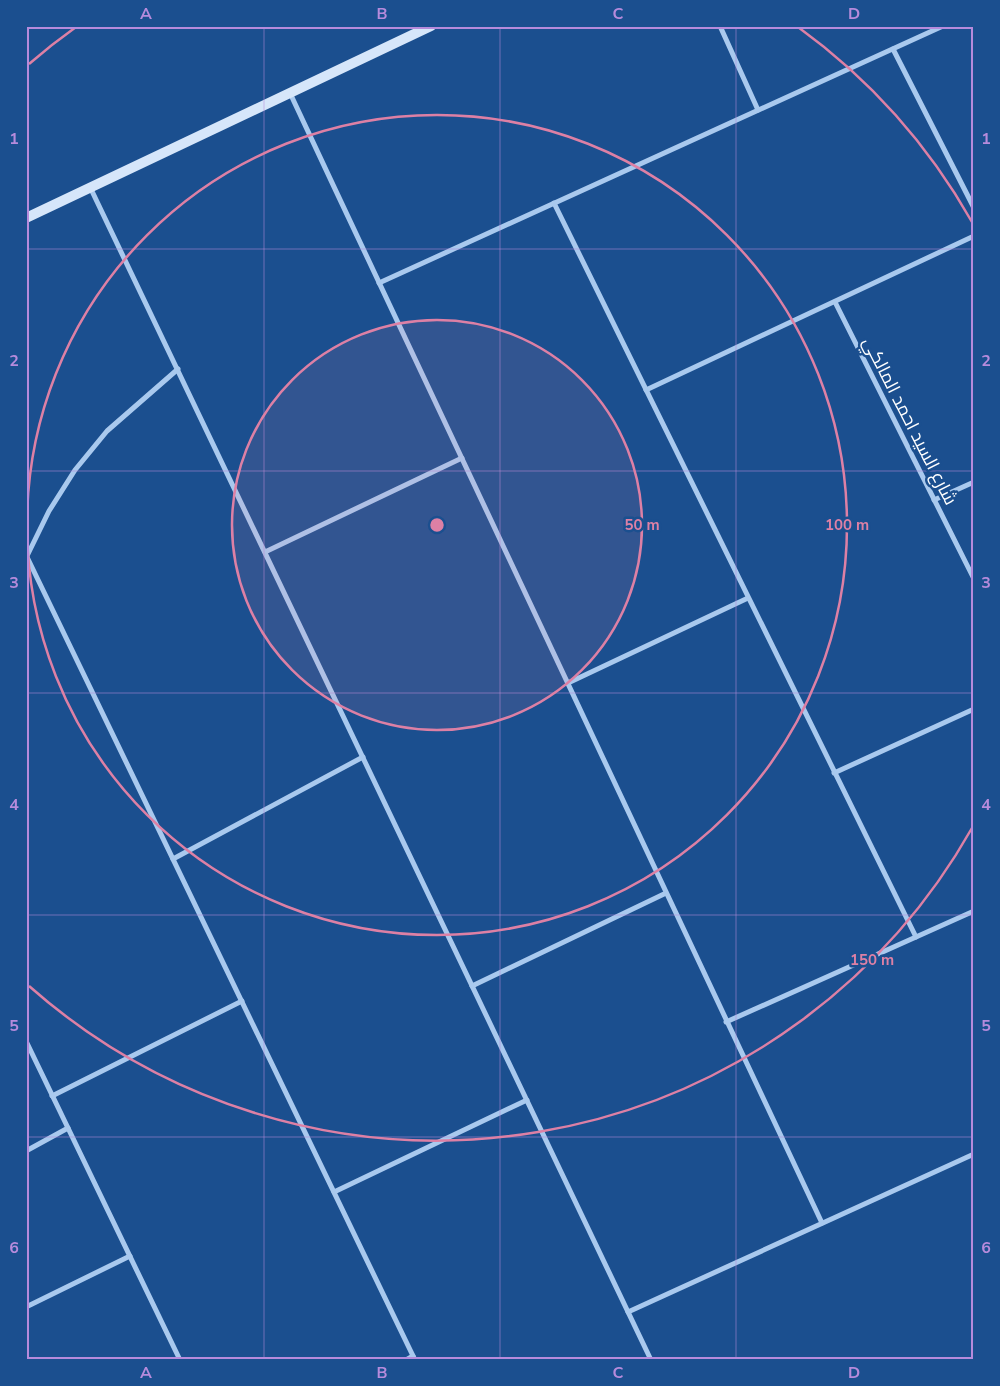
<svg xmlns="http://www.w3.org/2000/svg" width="1000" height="1386" viewBox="0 0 1000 1386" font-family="'Nunito Sans',Cairo,sans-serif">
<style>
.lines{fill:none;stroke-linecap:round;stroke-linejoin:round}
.street{stroke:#a9c9ee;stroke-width:5}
.secondary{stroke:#d6e6fa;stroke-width:10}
.grid{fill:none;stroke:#b68bdc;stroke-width:1;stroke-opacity:0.55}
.ring{fill:none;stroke:#dd80a5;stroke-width:2.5}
.labels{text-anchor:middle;stroke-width:5;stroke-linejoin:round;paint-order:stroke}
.street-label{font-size:18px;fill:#fff;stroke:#1b4f8f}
.centre{fill:#dd80a5;stroke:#1b4f8f;stroke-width:2.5}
.ring-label{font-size:15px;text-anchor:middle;font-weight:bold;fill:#dd80a5;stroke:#1b4f8f;stroke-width:5;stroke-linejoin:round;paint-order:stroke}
.neatline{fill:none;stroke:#b68bdc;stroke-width:2}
.grid-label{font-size:16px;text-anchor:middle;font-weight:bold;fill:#b68bdc}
</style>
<rect width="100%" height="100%" fill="#1b4f8f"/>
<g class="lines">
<g class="street">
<polyline points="720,26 758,110"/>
<polyline points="893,49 974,208"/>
<path d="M 290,93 C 467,470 642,848 822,1223"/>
<polyline points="90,187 651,1360"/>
<polyline points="554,203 916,937"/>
<polyline points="379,283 943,26"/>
<polyline points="835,302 974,579"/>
<polyline points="646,390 974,236"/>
<polyline points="934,500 974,482"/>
<polyline points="265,552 462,458"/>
<polyline points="27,557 415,1360"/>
<polyline points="26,558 49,511 75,470 107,431 178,369"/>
<polyline points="568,683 748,598"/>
<polyline points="834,773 974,709"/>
<polyline points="173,859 363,757"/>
<polyline points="472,986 664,894"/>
<polyline points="726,1022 974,911"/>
<polyline points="26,1041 180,1360"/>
<polyline points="52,1096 242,1001"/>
<polyline points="26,1151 68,1128"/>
<polyline points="334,1192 527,1100"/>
<polyline points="26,1307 130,1256"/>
<polyline points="628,1312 974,1154"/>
<polyline points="406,1360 413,1356"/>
</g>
<polyline class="secondary" points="26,218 431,26"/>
</g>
<path class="grid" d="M 264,26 L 264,1360M 500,26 L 500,1360M 736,26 L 736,1360M 26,249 L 974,249M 26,471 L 974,471M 26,693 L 974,693M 26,915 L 974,915M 26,1137 L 974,1137"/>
<circle cx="437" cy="525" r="205" fill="#dd80a5" fill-opacity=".12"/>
<g class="ring">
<circle cx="437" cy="525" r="205"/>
<circle cx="437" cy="525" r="410"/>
<path d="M972 828A615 615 0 0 1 29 986M29 64A615 615 0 0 1 76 27M798 27A615 615 0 0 1 972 222"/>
</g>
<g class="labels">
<g class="street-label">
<text transform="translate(910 421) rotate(63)" y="6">شارع السيد احمد المالكي</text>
</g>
</g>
<circle cx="437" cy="525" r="8" class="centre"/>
<g class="ring-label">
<text x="642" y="530">50 m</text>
<text x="847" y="530">100 m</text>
<text x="872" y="965">150 m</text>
</g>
<rect width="1000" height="1386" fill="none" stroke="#1b4f8f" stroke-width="55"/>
<rect x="28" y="28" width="944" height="1330" class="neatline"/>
<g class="grid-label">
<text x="146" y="19">A</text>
<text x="382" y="19">B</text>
<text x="618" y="19">C</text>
<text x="854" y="19">D</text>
<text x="14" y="144">1</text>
<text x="986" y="144">1</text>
<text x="14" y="366">2</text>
<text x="986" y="366">2</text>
<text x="14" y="588">3</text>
<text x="986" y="588">3</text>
<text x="14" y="810">4</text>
<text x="986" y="810">4</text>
<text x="14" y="1031">5</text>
<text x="986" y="1031">5</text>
<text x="14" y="1253">6</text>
<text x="986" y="1253">6</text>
<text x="146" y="1378">A</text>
<text x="382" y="1378">B</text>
<text x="618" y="1378">C</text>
<text x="854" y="1378">D</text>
</g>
</svg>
